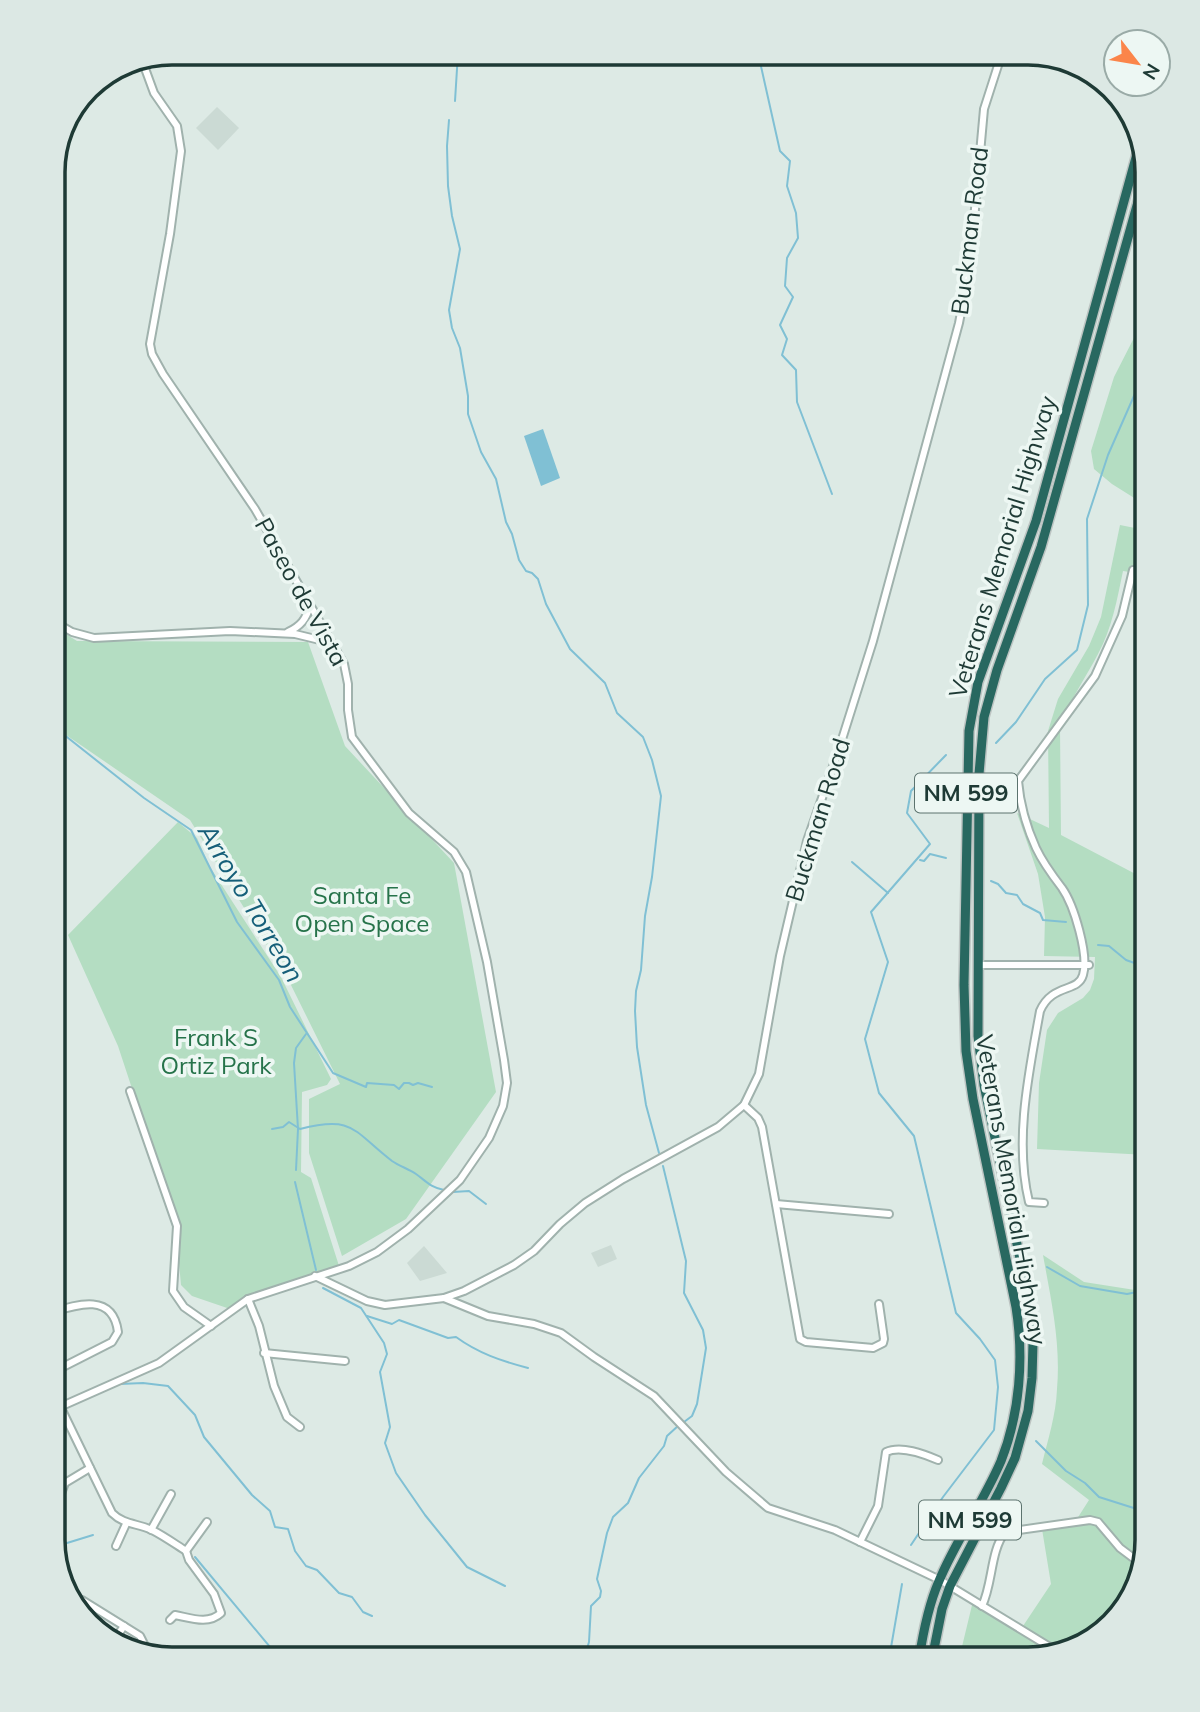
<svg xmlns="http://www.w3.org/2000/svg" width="1200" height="1712" viewBox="0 0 1200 1712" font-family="Mulish,sans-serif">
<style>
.built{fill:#cbdad4}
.green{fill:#b4ddc2}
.water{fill:#80c0d4}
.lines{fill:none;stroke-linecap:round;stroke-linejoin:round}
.stream{stroke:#80c0d4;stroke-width:2}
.minor-casing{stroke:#a0b2ad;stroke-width:10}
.highway-casing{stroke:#bcc4c2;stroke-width:12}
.minor{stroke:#fff;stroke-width:6}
.highway{stroke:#286860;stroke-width:9}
.labels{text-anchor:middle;stroke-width:7;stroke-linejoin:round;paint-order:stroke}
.shield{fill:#edf7f3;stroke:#5c736e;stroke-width:2}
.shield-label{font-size:23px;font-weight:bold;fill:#1e3a35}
.street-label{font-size:24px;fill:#1e3a35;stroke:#edf7f3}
.park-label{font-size:24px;fill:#26734a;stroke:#edf7f3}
.water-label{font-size:26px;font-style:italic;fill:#155f79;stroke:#edf7f3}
.rim{fill:none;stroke:#1e3a35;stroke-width:3.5}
</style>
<rect width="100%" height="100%" fill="#ddeae5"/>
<g class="built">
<polygon points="217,107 239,128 218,150 196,128"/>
<polygon points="611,1245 617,1259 598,1267 591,1253"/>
<polygon points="424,1246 447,1273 420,1281 407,1263"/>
</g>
<g class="green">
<polygon points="1147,292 1147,506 1112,484 1094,469 1091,451 1114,377 1138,330"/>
<path d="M 1120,525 L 1145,530 L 1136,573 L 1123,571 C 1117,600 1112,628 1098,654 C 1085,679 1069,701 1060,727 L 1061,835 L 1147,880 L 1147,1155 L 1037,1149 L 1039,1083 L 1047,1030 L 1058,1013 L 1083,998 L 1090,990 L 1094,979 L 1095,957 L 1044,956 L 1045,917 L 1038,874 L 1017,813 L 1049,828 L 1048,731 L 1058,699 L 1089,646 L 1101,617 Z"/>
<polygon points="53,626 77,641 308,642 345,746 454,863 496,1092 406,1219 342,1256 309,1153 309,1099 340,1084 289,981 190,820 53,726"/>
<polygon points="178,822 197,838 210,867 281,977 331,1079 327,1085 302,1092 301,1172 311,1178 340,1269 269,1292 233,1310 192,1296 181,1285 175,1219 118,1046 68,935"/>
<path d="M 1043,1255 L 1084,1282 L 1135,1290 L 1147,1286 L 1147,1541 L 1131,1600 L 1087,1644 L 1029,1659 L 959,1659 L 973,1601 L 1021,1629 L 1051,1584 L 1042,1529 L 1075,1522 L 1089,1500 L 1042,1464 C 1048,1439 1056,1415 1057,1389 C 1061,1343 1051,1300 1043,1255 Z"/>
</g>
<polygon class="water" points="543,429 560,478 541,486 524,436"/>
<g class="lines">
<g class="stream">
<polyline points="758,53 780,151 790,161 787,186 796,213 798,238 787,258 785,286 793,297 780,325 787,339 782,355 796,370 797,402 832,494"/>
<polyline points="455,101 458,53"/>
<polyline points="449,120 447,146 448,186 452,216 460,249 449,310 452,328 460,348 468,396 468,414 481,452 496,479 506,522 512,534 519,560 526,571 532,573 538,579 546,604 570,649 605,683 617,713 643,737 652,760 661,796 652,877 645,916 641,970 636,991 635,1011 637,1047 646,1105 659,1153"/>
<polyline points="53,726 144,798 191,830 237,922 279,980 290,1007 333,1073 366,1087 367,1083 394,1085 399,1089 404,1083 409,1083 413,1085 418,1083 432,1087"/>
<polyline points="996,743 1016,722 1045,679 1077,650 1088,605 1087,519 1108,455 1137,389 1136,310 1147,289"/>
<polyline points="920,860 924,861 930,854 946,858"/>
<polyline points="852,862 888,893"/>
<polyline points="991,881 998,884 1006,893 1017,895 1023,904 1040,913 1043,920 1066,922"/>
<polyline points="1098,945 1109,946 1126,960 1140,965 1147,972"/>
<path d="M 272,1129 L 283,1127 L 289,1122 L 300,1129 C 354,1115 353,1131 392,1161 C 399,1166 409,1169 416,1174 C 426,1181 431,1188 444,1190"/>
<polyline points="663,1166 686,1261 684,1293 703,1330 706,1348 697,1404 692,1416 684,1422"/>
<polyline points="296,1170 298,1129 294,1063 296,1048 306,1034"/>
<polyline points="295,1182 316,1270"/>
<polyline points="453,1192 469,1191 486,1204"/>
<polyline points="1047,1267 1080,1286 1127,1294 1147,1290"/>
<polyline points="323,1288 361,1308 384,1343 387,1354 380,1372 390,1427 385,1443 396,1473 425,1515 467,1567 505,1586"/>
<path d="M 367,1316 L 392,1324 L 399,1320 L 448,1338 L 456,1337 C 478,1353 501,1361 528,1368"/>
<polyline points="120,1384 143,1383 168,1386 195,1415 204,1437 252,1495 270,1511 275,1527 288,1529 295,1551 306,1566 317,1570 339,1593 352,1597 363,1612 372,1616"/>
<polyline points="1036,1441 1066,1471 1085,1483 1099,1497 1140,1510 1147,1519"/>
<polyline points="911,1545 943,1497 994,1430 998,1387 995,1360 980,1339 956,1313 914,1136 879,1093 865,1039 888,962 871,912 930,844 907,813 911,791 946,755"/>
<polyline points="54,1547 93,1535"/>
<polyline points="195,1557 280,1659"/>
<polyline points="584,1659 589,1642 591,1606 600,1597 601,1591 597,1579 607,1533 613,1517 628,1503 639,1478 664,1446 667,1436 679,1425"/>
<polyline points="889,1659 902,1584"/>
</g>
<defs>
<g id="minor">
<polyline points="53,621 72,632 94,638 230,631 295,634 332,643"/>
<path d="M 288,632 C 301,626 306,619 310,606"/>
<polyline points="978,965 1089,965"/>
<polyline points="130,1091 177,1226 173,1291 184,1307 211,1326"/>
<polyline points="744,1105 758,1118 762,1127 800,1339 806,1342 873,1348 883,1343 884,1339 879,1304"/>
<path d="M 1044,1203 L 1029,1202 C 1014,1140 1029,1072 1040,1011 C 1052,983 1078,993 1083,975 C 1089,955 1074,905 1062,888 C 1052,875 1043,863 1036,848 C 1026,826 1020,804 1018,781 L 1095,676 L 1122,616 L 1133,570"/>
<polyline points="776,1204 889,1214"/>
<polyline points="53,1230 53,1221"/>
<polyline points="315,1276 367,1301 385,1305 444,1298 464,1291 514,1265 534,1251 560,1224 585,1203 623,1179 718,1127 744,1105 759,1074 780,956 807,841 838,752 873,641 959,323 970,264 984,109 1002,53"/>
<polyline points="444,1298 488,1316 534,1324 561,1333 594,1357 654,1396 726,1472 768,1508 835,1530 940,1580 1058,1652"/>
<polyline points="248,1299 259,1326 274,1386 287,1417 300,1427"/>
<polyline points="264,1353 345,1361"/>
<path d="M 53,1372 L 112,1342 L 118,1332 C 113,1293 78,1304 53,1312"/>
<path d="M 60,1406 L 112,1513 C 124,1525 137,1523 152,1530 C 164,1536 175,1544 186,1551 L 207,1522"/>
<polyline points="53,1410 159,1363 248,1299 349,1266 377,1252 408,1229 460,1180 489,1138 503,1106 507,1083 504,1060 487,962 466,872 454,852 409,813 352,737 348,710 348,684 344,664 255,509 163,374 152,354 150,344 170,234 181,151 177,126 154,93 143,63"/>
<polyline points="53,1515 65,1483 90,1468"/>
<polyline points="151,1530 171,1494"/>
<path d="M 860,1542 L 878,1506 L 886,1452 C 901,1445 924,1454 938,1460"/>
<polyline points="116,1546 126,1524"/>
<polyline points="74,1606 82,1600 140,1636 149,1654"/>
<path d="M 982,1606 C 993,1583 990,1552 1005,1532 L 1090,1520 L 1098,1522 L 1120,1548 L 1136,1560"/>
<path d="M 170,1620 L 175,1615 C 191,1618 208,1625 221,1613 L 214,1594 L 189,1560 L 186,1551"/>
<polyline points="113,1642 124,1626"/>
</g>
<g id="highway">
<path d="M 919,1659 C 923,1633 928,1606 939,1581 C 956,1540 983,1503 1001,1461 C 1020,1413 1024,1358 1016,1307 L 973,1099 L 966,1051 L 964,985 L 969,731 L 978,682 L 1036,521 L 1140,143"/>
<polyline points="932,1659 942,1609 950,1586 1001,1488 1015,1458 1028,1411 1032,1378 1033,1343 1029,1302 984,1085 978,1036 979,774 984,717 997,670 1041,547 1147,170"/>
</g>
</defs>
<use href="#minor" class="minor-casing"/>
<use href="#highway" class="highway-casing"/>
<use href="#minor" class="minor"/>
<use href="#highway" class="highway"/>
</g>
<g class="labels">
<g class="shield">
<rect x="915" y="773.5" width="102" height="39" rx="5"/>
<rect x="919" y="1500.5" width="102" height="39" rx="5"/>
</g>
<g class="shield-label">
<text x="966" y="801">NM 599</text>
<text x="970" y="1528">NM 599</text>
</g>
<g class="street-label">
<text transform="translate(970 231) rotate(-83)" y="8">Buckman Road</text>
<text transform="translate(1003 547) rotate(-73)" y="8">Veterans Memorial Highway</text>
<text transform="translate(301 592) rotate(61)" y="8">Paseo de Vista</text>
<text transform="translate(818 820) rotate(-73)" y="8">Buckman Road</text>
<text transform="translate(1011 1190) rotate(80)" y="8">Veterans Memorial Highway</text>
</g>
<g class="park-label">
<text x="362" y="904">Santa Fe<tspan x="362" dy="28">Open Space</tspan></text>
<text x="216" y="1046">Frank S<tspan x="216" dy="28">Ortiz Park</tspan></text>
</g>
<g class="water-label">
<text transform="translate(251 903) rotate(59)" y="9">Arroyo Torreon</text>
</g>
</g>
<path d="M0 0H1200V1712H0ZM172 65H1028A107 107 0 0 1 1135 172V1540A107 107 0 0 1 1028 1647H172A107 107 0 0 1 65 1540V172A107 107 0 0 1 172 65Z" fill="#dce8e4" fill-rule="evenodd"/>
<path class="rim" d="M172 65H1028A107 107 0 0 1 1135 172V1540A107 107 0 0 1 1028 1647H172A107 107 0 0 1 65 1540V172A107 107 0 0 1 172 65Z"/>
<g transform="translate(1137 63) rotate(121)"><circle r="33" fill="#edf7f3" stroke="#9aaba7" stroke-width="2"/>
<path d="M0-5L12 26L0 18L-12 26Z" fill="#fb854a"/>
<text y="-10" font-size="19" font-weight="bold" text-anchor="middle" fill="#1e3a35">N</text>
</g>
</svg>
